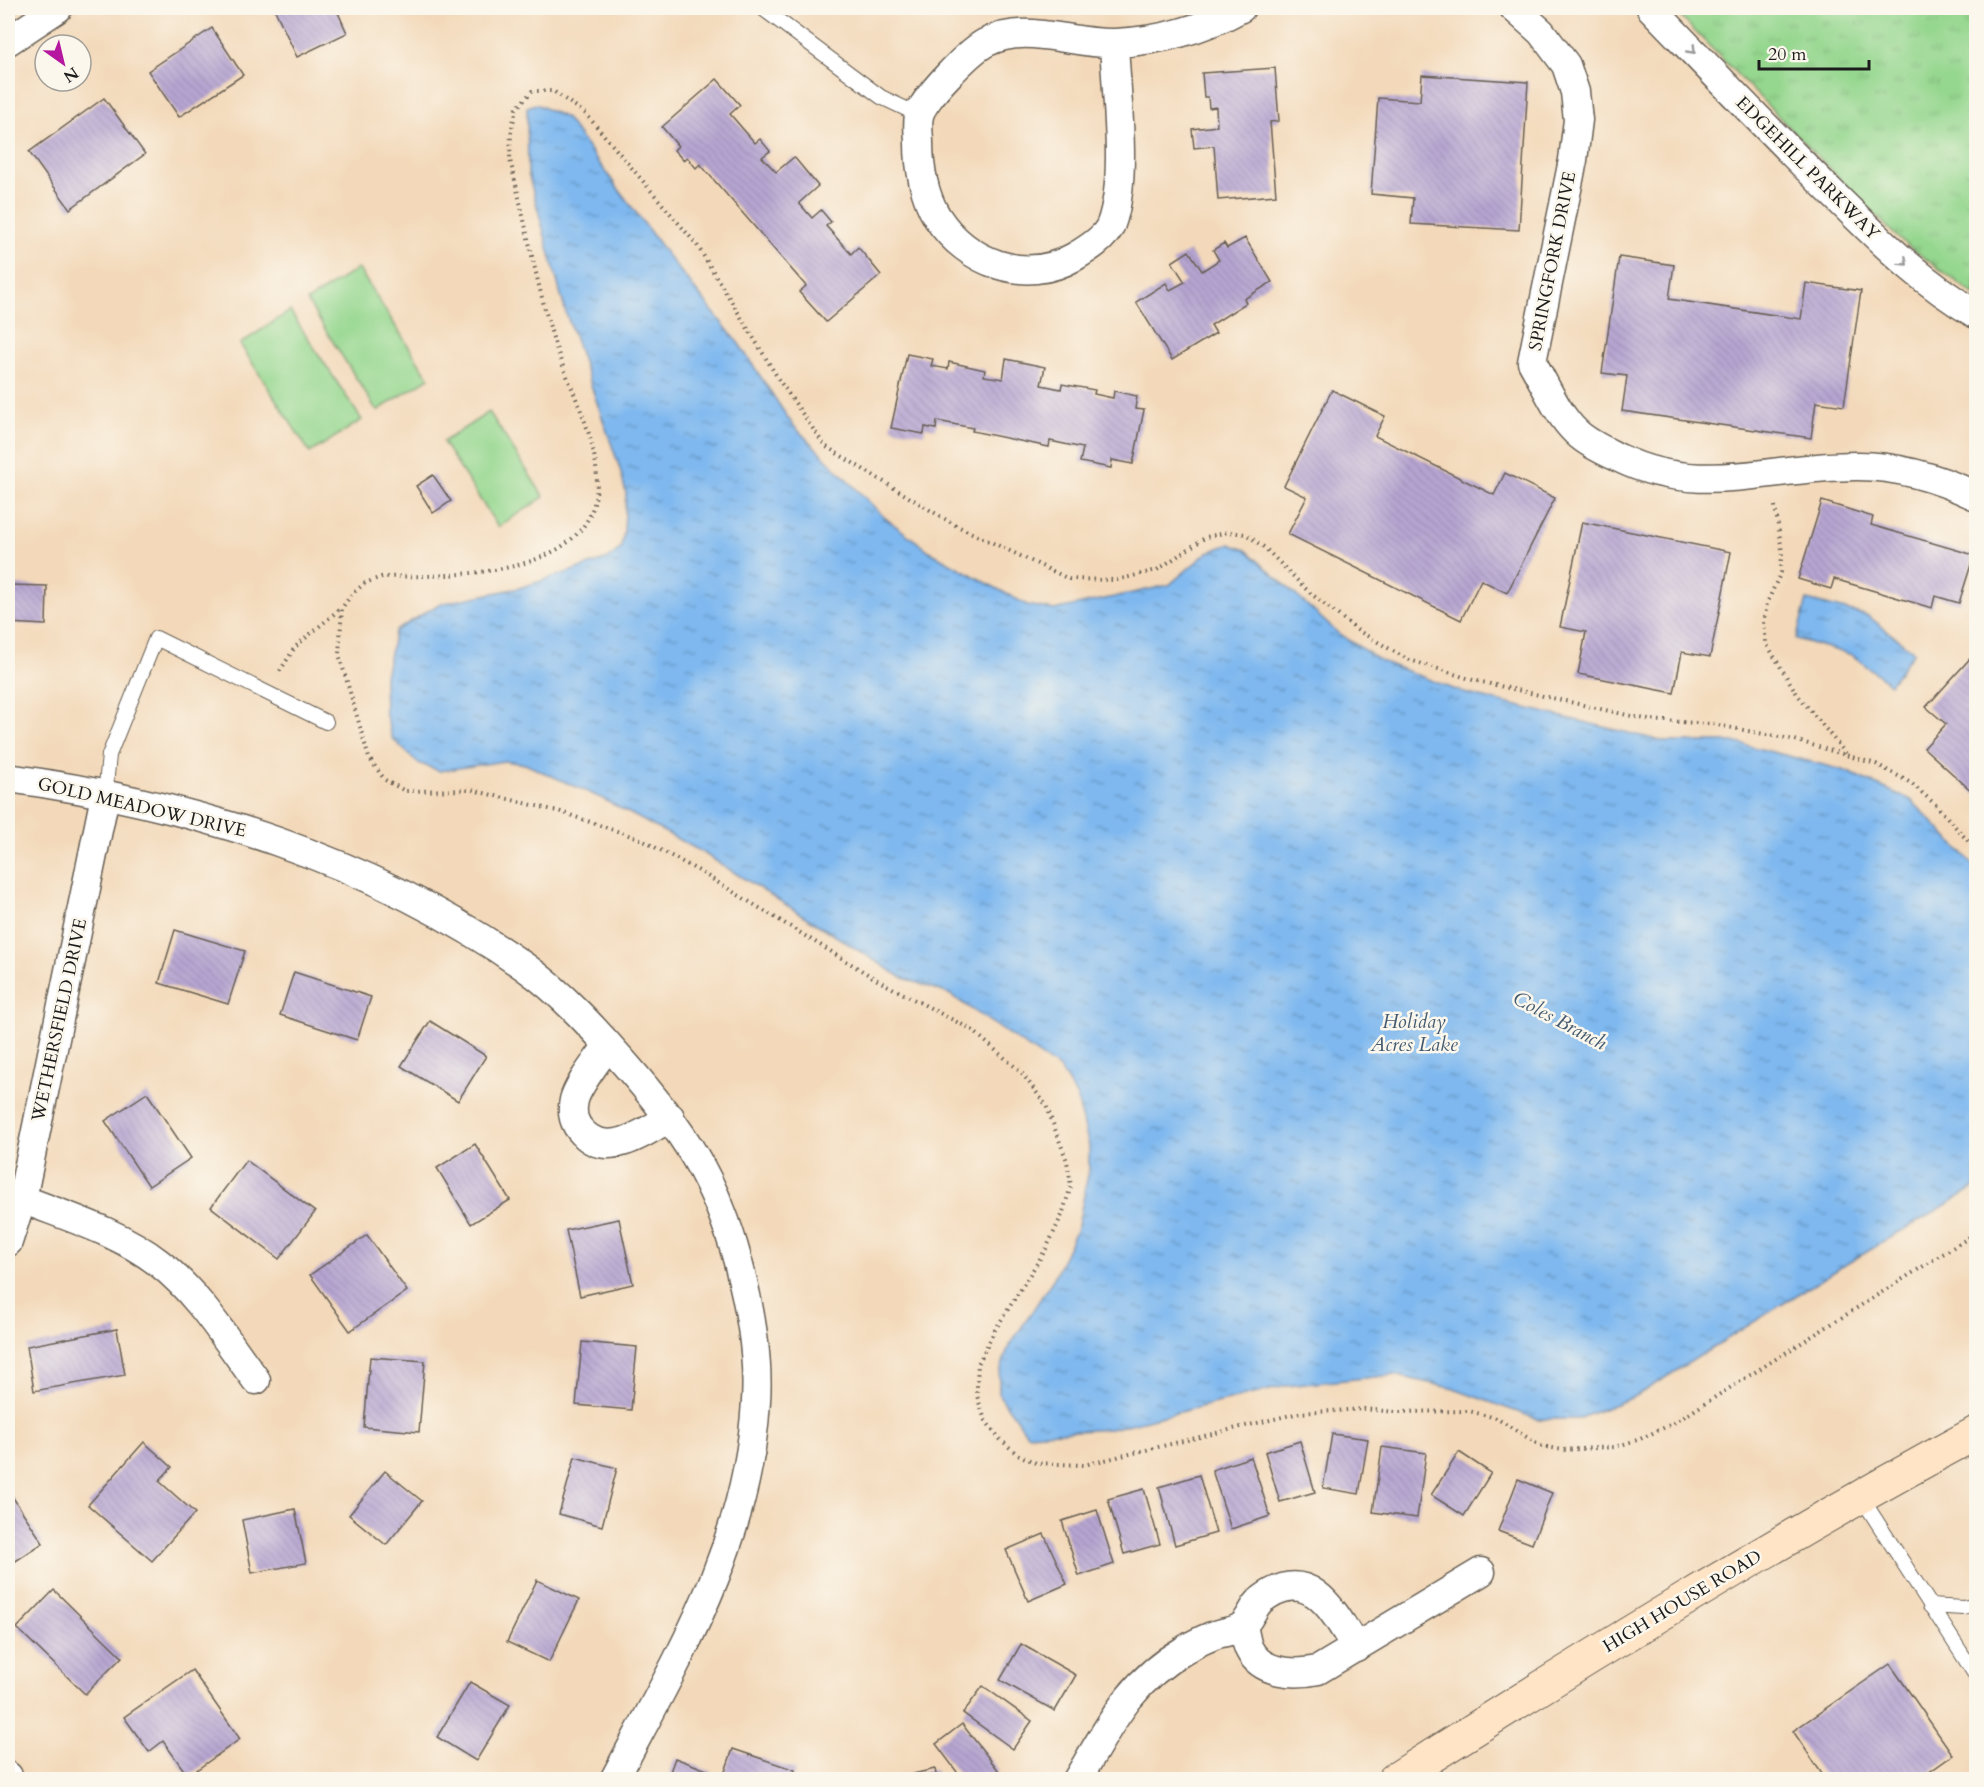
<svg xmlns="http://www.w3.org/2000/svg" width="1984" height="1787" viewBox="0 0 1984 1787" font-family="Cardo,serif">
<style>
.grass{fill:url(#grass-tufts);stroke:#587a56;stroke-width:1.5}
.garden{fill:#95d78f;stroke:#587a56;stroke-width:1.5}
.water{fill:url(#water-ripples);stroke:#4d6a86;stroke-width:1.5}
.building{fill:url(#building-back-hatch)}
.lines{fill:none;stroke-linecap:round;stroke-linejoin:round}
.lane-casing{stroke:#675e53;stroke-width:16}
.street-casing{stroke:#675e53;stroke-width:31}
.secondary-casing{stroke:#675e53;stroke-width:35}
.path{stroke:#675e53;stroke-width:4;stroke-dasharray:1.5 4.5;stroke-linecap:butt}
.lane{stroke:#fff;stroke-width:14}
.street{stroke:#fff;stroke-width:28}
.secondary{stroke:#ffe4c6;stroke-width:33}
.oneway{stroke:#999}
.labels{text-anchor:middle;stroke-width:5;stroke-linejoin:round;paint-order:stroke}
.street-label{font-size:18px;fill:#1c1c1c;stroke:#fbf7ec}
.water-label{font-size:20px;font-style:italic;fill:#435a70;stroke:#fbf7ec}
</style>
<defs>
<pattern id="grass-tufts" width="24" height="20" patternUnits="userSpaceOnUse" patternTransform="scale(1.5)"><rect width="24" height="20" fill="#95d78f"/><path d="M3 7l-1-3M5 7V3M7 7l1-3M15 17l-1-3M17 17v-4M19 17l1-3" fill="none" stroke="#80b87b"/></pattern>
<pattern id="water-ripples" width="26" height="14" patternUnits="userSpaceOnUse" patternTransform="scale(1.5)"><rect width="26" height="14" fill="#7eb8ef"/><path d="M2 4q2-2 4 0t4 0M15 11q2-2 4 0t4 0" fill="none" stroke="#6695c1"/></pattern>
<pattern id="building-back-hatch" width="6" height="6" patternUnits="userSpaceOnUse" patternTransform="scale(1.5)"><rect width="6" height="6" fill="#b6a5d1"/><path d="M-1 5l2 2M0 0l6 6M5-1l2 2" fill="none" stroke="#9c8db3"/></pattern>
</defs>
<rect width="100%" height="100%" fill="#fbf7ec"/>
<filter id="ink" filterUnits="userSpaceOnUse"><feTurbulence type="fractalNoise" baseFrequency=".0167" numOctaves="2"/><feDisplacementMap in="SourceGraphic" scale="12" xChannelSelector="R" yChannelSelector="G"/><feConvolveMatrix kernelMatrix="1 2 1 2 8 2 1 2 1" color-interpolation-filters="sRGB"/></filter>
<filter id="wash" filterUnits="userSpaceOnUse"><feTurbulence type="fractalNoise" baseFrequency=".008" numOctaves="4" result="noise"/><feDisplacementMap in="SourceGraphic" scale="24" xChannelSelector="R" yChannelSelector="G"/><feGaussianBlur stdDeviation="1.35" result="paint"/><feColorMatrix in="noise" values="0 0 0 0 0 0 0 0 0 0 0 0 0 0 0 0 0 1.4 0 .05"/><feComposite in="paint" operator="in"/></filter>
<g filter="url(#wash)">
<rect width="100%" height="100%" fill="#f3d9ba"/>
<polygon class="grass" points="1672,8 1976,8 1976,296 1899,239"/>
<g class="garden">
<polygon points="358,268 429,378 377,411 307,301"/>
<polygon points="290,311 362,420 310,453 240,344"/>
<polygon points="489,412 544,497 498,527 443,442"/>
</g>
<g class="water">
<polygon points="536,104 566,118 668,256 739,344 792,424 884,517 932,553 1027,605 1054,610 1169,585 1208,552 1230,544 1246,550 1339,634 1381,661 1464,693 1666,742 1733,742 1843,770 1911,800 1976,867 1976,1187 1843,1266 1636,1396 1578,1419 1537,1419 1451,1388 1394,1375 1286,1386 1110,1429 1027,1434 999,1395 999,1375 1008,1348 1054,1278 1078,1226 1089,1169 1089,1146 1077,1097 1060,1069 949,994 901,977 700,851 601,798 525,764 504,761 440,771 418,763 392,738 385,712 384,680 395,631 439,604 519,588 608,559 621,548 624,531 626,493 620,469 565,310 528,173 527,107"/>
<polygon points="1807,600 1868,616 1914,652 1890,684 1852,655 1796,639"/>
</g>
<g id="blocks">
<g class="building">
<polygon points="274,8 336,8 347,33 297,57"/>
<polygon points="212,28 243,75 179,117 148,71"/>
<polygon points="1275,68 1279,121 1270,122 1276,195 1218,200 1214,146 1194,148 1192,129 1217,126 1216,107 1209,108 1208,97 1204,97 1202,73"/>
<polygon points="1422,75 1528,82 1519,230 1411,224 1413,198 1371,194 1378,98 1420,101"/>
<polygon points="717,79 740,105 730,114 755,143 760,139 770,151 762,157 776,172 794,157 818,186 799,203 812,218 821,210 831,222 826,226 851,254 858,247 881,275 826,322 799,292 806,286 700,164 696,168 687,157 683,160 674,150 678,146 662,127"/>
<polygon points="104,98 145,154 70,209 29,152"/>
<polygon points="1245,238 1272,282 1244,299 1246,303 1211,325 1216,333 1172,360 1136,302 1166,283 1170,290 1185,282 1172,262 1189,251 1202,271 1219,260 1213,250 1224,243 1227,248"/>
<polygon points="1619,257 1674,265 1669,299 1801,319 1806,283 1861,291 1844,406 1816,402 1811,438 1622,411 1627,376 1602,373"/>
<polygon points="907,354 933,359 931,366 948,369 949,362 985,370 984,376 1003,379 1006,359 1045,367 1041,385 1061,389 1062,384 1095,390 1094,394 1113,398 1114,391 1137,396 1135,409 1144,410 1133,464 1112,460 1111,468 1080,462 1083,448 1050,441 1049,447 972,431 973,428 937,421 936,429 925,427 924,434 891,428"/>
<polygon points="1332,390 1385,416 1375,436 1494,495 1505,473 1555,498 1507,593 1481,580 1461,620 1288,534 1307,497 1284,486"/>
<polygon points="433,475 451,501 433,513 416,486"/>
<polygon points="1822,501 1873,517 1871,525 1974,555 1959,603 1935,596 1932,608 1834,579 1831,589 1798,579"/>
<polygon points="1582,522 1731,552 1710,657 1682,652 1674,693 1578,674 1586,632 1560,627"/>
<polygon points="8,585 47,586 46,625 8,623"/>
<polygon points="1976,652 1976,795 1924,748 1946,724 1926,707"/>
<polygon points="175,930 245,951 228,1004 159,983"/>
<polygon points="294,972 371,997 357,1040 280,1015"/>
<polygon points="430,1021 486,1056 458,1101 401,1066"/>
<polygon points="147,1093 191,1158 149,1186 105,1121"/>
<polygon points="475,1144 510,1200 471,1224 437,1168"/>
<polygon points="246,1160 315,1212 279,1259 211,1207"/>
<polygon points="619,1219 633,1284 580,1296 566,1230"/>
<polygon points="367,1235 407,1291 350,1331 310,1275"/>
<polygon points="117,1329 125,1375 34,1391 27,1346"/>
<polygon points="582,1342 637,1347 631,1410 576,1405"/>
<polygon points="370,1357 425,1361 419,1432 364,1427"/>
<polygon points="1332,1434 1368,1439 1359,1494 1323,1488"/>
<polygon points="1300,1441 1315,1492 1280,1502 1265,1452"/>
<polygon points="144,1442 172,1467 159,1481 195,1513 152,1561 88,1505"/>
<polygon points="1382,1447 1426,1453 1417,1518 1373,1512"/>
<polygon points="1459,1452 1491,1473 1464,1516 1431,1495"/>
<polygon points="575,1457 617,1468 602,1526 559,1514"/>
<polygon points="1251,1457 1270,1516 1231,1529 1212,1470"/>
<polygon points="385,1471 422,1501 386,1545 349,1515"/>
<polygon points="1199,1475 1216,1533 1175,1545 1159,1487"/>
<polygon points="1518,1479 1552,1493 1532,1544 1498,1531"/>
<polygon points="1144,1489 1160,1544 1124,1554 1108,1499"/>
<polygon points="8,1490 43,1543 8,1566"/>
<polygon points="295,1509 306,1563 252,1573 242,1520"/>
<polygon points="1097,1510 1114,1564 1079,1576 1062,1521"/>
<polygon points="1044,1534 1067,1584 1028,1601 1006,1550"/>
<polygon points="537,1580 579,1600 549,1662 507,1642"/>
<polygon points="54,1590 122,1657 85,1694 17,1628"/>
<polygon points="1021,1644 1076,1675 1055,1711 1000,1680"/>
<polygon points="1890,1664 1953,1755 1918,1780 1826,1780 1793,1731"/>
<polygon points="192,1670 240,1739 188,1776 163,1741 149,1752 124,1717"/>
<polygon points="470,1682 510,1705 476,1761 437,1737"/>
<polygon points="983,1686 1032,1721 1013,1749 963,1713"/>
<polygon points="962,1724 999,1771 989,1780 963,1780 936,1744"/>
<polygon points="733,1749 795,1770 792,1780 722,1780"/>
<polygon points="675,1758 712,1772 709,1780 667,1780"/>
<polygon points="935,1769 937,1780 895,1780 895,1778"/>
</g>
</g>
</g>
<g filter="url(#ink)">
<use href="#blocks" fill-opacity="0" stroke="#675e53" stroke-width="1.5"/>
<g class="lines">
<defs>
<g id="lane">
<polyline points="762,8 881,97 919,115"/>
<polyline points="105,796 109,755 156,638 326,722"/>
<polyline points="1861,1497 1976,1676"/>
<polyline points="1930,1606 1963,1608 1976,1605"/>
</g>
<g id="street">
<path d="M 1514,8 L 1541,32 L 1566,65 L 1575,92 L 1578,120 L 1573,160 L 1532,362 C 1545,384 1557,414 1576,432 C 1587,443 1605,451 1619,458 C 1700,498 1773,465 1858,466 C 1900,466 1938,478 1976,496"/>
<path d="M 1651,8 C 1710,69 1769,131 1830,191 C 1876,236 1920,282 1976,314"/>
<polyline points="8,41 58,8"/>
<path d="M 1114,43 C 1116,94 1128,178 1111,224 C 1106,238 1086,250 1074,257 C 1025,285 967,263 937,217 C 924,196 919,167 919,143 C 919,135 917,124 919,116 C 922,99 969,52 985,43 C 1026,21 1072,45 1115,43 C 1159,41 1203,29 1241,8"/>
<path d="M 8,778 C 190,803 373,860 525,967 C 562,993 596,1031 626,1065 C 682,1129 716,1179 738,1262 C 750,1307 759,1355 756,1401 C 748,1544 679,1657 614,1780"/>
<path d="M 608,1045 C 599,1059 578,1084 574,1100 C 571,1113 573,1123 583,1133 C 608,1159 646,1132 670,1117"/>
<path d="M 22,1199 C 68,1217 119,1232 159,1263 C 199,1294 226,1340 256,1380"/>
<polyline points="8,1242 22,1199 105,796"/>
<path d="M 1243,1626 C 1245,1633 1246,1643 1249,1649 C 1261,1674 1295,1675 1318,1670 L 1481,1572"/>
<polyline points="8,1776 9,1780"/>
<path d="M 1077,1780 C 1109,1727 1128,1683 1183,1651 C 1192,1645 1202,1640 1212,1636 C 1220,1632 1235,1632 1242,1626 C 1250,1620 1253,1607 1261,1600 C 1310,1562 1334,1612 1356,1648"/>
</g>
<path id="secondary" d="M 1394,1780 C 1585,1659 1777,1540 1976,1433"/>
</defs>
<use href="#lane" class="lane-casing"/>
<use href="#street" class="street-casing"/>
<use href="#secondary" class="secondary-casing"/>
<g class="path">
<polyline points="1775,506 1782,552 1781,572 1767,603 1764,624 1766,643 1797,694 1847,755"/>
<polyline points="280,671 295,647 341,608"/>
<path d="M 1976,850 L 1936,805 L 1911,783 L 1876,764 L 1795,740 L 1712,724 L 1649,720 L 1473,680 L 1407,659 L 1357,630 L 1309,592 L 1265,548 L 1246,534 L 1228,532 L 1206,537 L 1157,570 L 1117,580 L 1069,579 L 953,524 L 825,446 L 781,383 L 697,245 L 586,114 L 553,91 L 532,91 L 516,109 L 511,133 L 510,160 C 525,220 536,282 554,341 C 567,383 591,423 596,467 C 610,580 458,575 382,577 L 365,583 L 351,595 L 342,608 L 339,654 L 369,758 L 385,780 L 405,791 L 472,790 L 561,812 L 640,839 L 699,871 L 879,981 L 972,1030 L 1021,1072 L 1046,1105 L 1067,1161 L 1071,1186 L 1062,1215 L 1046,1249 L 995,1330 L 978,1364 L 977,1382 L 977,1396 L 985,1420 L 1000,1439 L 1017,1454 L 1036,1463 L 1084,1465 L 1299,1413 L 1364,1409 L 1396,1412 L 1469,1411 L 1496,1418 L 1541,1446 L 1563,1450 L 1615,1447 L 1640,1439 L 1674,1423 L 1976,1233"/>
</g>
<use href="#lane" class="lane"/>
<use href="#street" class="street"/>
<use href="#secondary" class="secondary"/>
</g>
<defs><path id="oneway-chevron" d="M-2-3.5L2.5 0L-2 3.5" fill="none" stroke-width="1.6" stroke-linecap="round" stroke-linejoin="round" transform="scale(1.5)"/></defs>
<g class="oneway">
<use href="#oneway-chevron" transform="translate(1692 50) rotate(46)"/>
<use href="#oneway-chevron" transform="translate(1904 262) rotate(42)"/>
</g>
</g>
<g class="labels">
<g class="street-label">
<text transform="translate(1808 168) rotate(45)" y="6">EDGEHILL PARKWAY</text>
<text transform="translate(1552 261) rotate(-79)" y="6">SPRINGFORK DRIVE</text>
<text transform="translate(142 807) rotate(13)" y="6">GOLD MEADOW DRIVE</text>
<text transform="translate(59 1020) rotate(-78)" y="6">WETHERSFIELD DRIVE</text>
<text transform="translate(1682 1601) rotate(-31)" y="6">HIGH HOUSE ROAD</text>
</g>
<g class="water-label">
<text transform="translate(1560 1020) rotate(28)" y="7">Coles Branch</text>
<text x="1414" y="1028">Holiday<tspan x="1414" dy="23">Acres Lake</tspan></text>
</g>
</g>
<rect width="1984" height="1787" fill="none" stroke="#fbf7ec" stroke-width="30"/>
<g transform="translate(63 63) rotate(146)"><circle r="28" fill="#fbf7ec" stroke="#a29f99" stroke-width="1.5"/>
<path d="M0-4.5L10 22L0 15L-10 22Z" fill="#b5179e"/>
<text y="-9" font-size="16" font-weight="bold" text-anchor="middle" fill="#1c1c1c">N</text>
</g>
<path d="M1759 60v9h110v-9" fill="none" stroke="#1c1c1c" stroke-width="3"/>
<text x="1768" y="60" font-size="18" fill="#1c1c1c" stroke="#fbf7ec" stroke-width="4.5" paint-order="stroke">20 m</text>
</svg>
